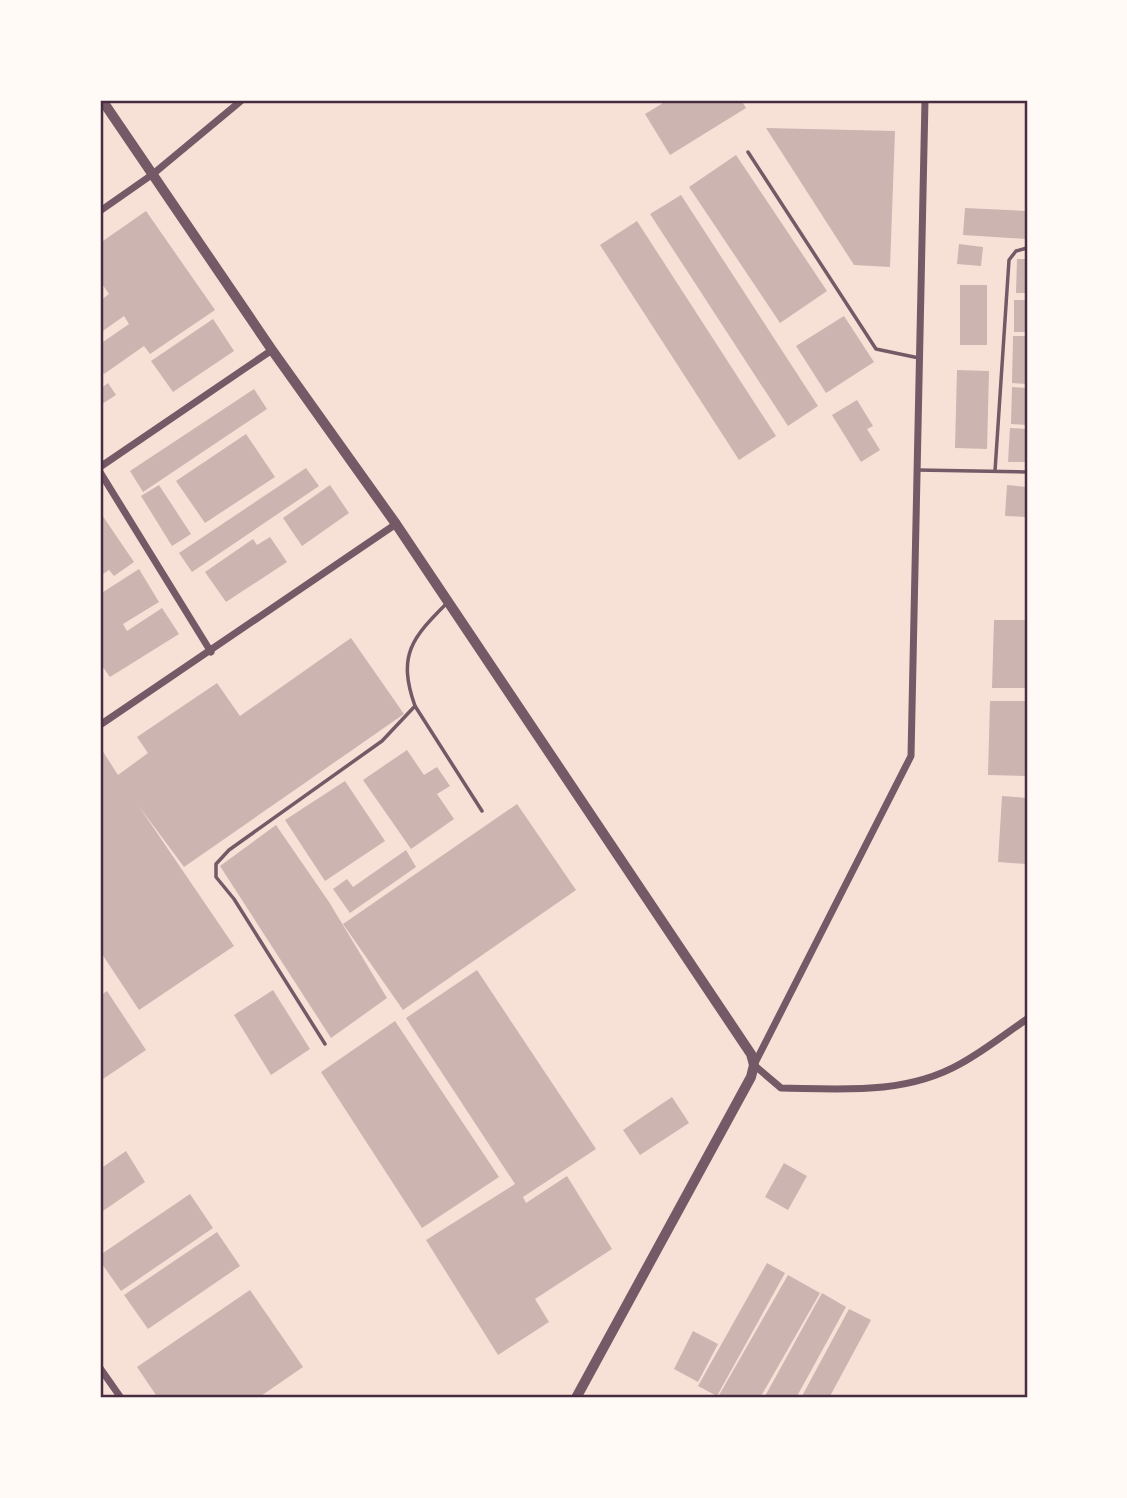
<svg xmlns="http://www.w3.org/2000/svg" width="1127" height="1498" viewBox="0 0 1127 1498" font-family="Lora,serif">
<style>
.building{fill:#ccb4b1}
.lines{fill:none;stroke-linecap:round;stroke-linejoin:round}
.service{stroke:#755966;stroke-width:3.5}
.minor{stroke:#755966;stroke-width:7}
.tertiary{stroke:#755966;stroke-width:10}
.neatline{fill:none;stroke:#4a2c40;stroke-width:2.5}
</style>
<rect width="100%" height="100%" fill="#f7e1d7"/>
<g class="building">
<polygon points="668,100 741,100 746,108 670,155 645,114"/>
<polygon points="766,128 895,131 890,267 854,265"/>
<polygon points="736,155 827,291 780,323 689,187"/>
<polygon points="681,195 818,406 788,426 650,214"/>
<polygon points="965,208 1027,211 1027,239 963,235"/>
<polygon points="146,211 215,310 150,354 144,346 104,374 100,368 100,344 129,324 124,316 100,333 100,301 109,294 100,281 100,243"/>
<polygon points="637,221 776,436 739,460 600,245"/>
<polygon points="959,244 983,247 981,266 957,264"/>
<polygon points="1017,259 1027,259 1027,293 1016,293"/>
<rect x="960" y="285" width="27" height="60"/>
<rect x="1014" y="300" width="13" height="32"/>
<polygon points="844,316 874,362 826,393 796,346"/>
<polygon points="213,319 234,351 173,392 151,361"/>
<polygon points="1013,336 1027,336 1027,384 1012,383"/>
<polygon points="957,370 989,371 987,449 955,448"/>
<polygon points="108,383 116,395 102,404 100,389"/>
<polygon points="1012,387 1027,388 1027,425 1011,424"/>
<polygon points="254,389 267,409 143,492 130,471"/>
<polygon points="857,400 873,426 867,429 880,450 861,462 832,415"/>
<polygon points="1010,428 1027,429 1027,462 1008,462"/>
<polygon points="246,434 275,477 205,523 176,481"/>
<polygon points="306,468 319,486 192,572 179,553"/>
<polygon points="159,485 191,534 172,546 141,496"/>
<polygon points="330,485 349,513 302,546 283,518"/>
<polygon points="1007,485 1027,487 1027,517 1005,516"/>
<polygon points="100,512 134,562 114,576 109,570 100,576"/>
<polygon points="270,537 287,562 226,602 205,572 253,539 257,545"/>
<polygon points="139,569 159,602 123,624 127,631 162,608 179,634 110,677 100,663 100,594"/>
<polygon points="994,620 1027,620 1027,688 992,688"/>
<polygon points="351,638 404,714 184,867 138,805 234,946 139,1010 100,951 100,747 118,775 148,753 137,737 217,683 240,716"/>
<polygon points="990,701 1027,701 1027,776 988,775"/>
<polygon points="407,750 424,775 437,767 450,786 437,794 454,819 411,849 363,780"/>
<polygon points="345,781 385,841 325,881 285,820"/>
<polygon points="1002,796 1027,798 1027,864 998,862"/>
<polygon points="517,804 576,890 403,1010 343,924"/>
<polygon points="276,825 329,902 387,998 331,1038 220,866"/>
<polygon points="406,850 416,867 350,913 333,889 347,879 353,887"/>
<polygon points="477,970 596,1149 523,1197 526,1203 567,1176 612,1249 535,1299 549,1322 498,1355 426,1240 515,1184 406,1018"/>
<polygon points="273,990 310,1049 271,1075 234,1015"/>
<polygon points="107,991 146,1050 100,1081 100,996"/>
<polygon points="395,1021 499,1177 422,1228 321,1072"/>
<polygon points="672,1097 689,1123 640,1155 623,1130"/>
<polygon points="126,1151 145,1182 100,1213 100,1169"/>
<polygon points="784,1163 807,1176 788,1210 765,1197"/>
<polygon points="190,1194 213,1228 121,1291 100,1261 100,1255"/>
<polygon points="217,1232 240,1266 148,1329 124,1295"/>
<polygon points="767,1263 785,1273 717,1396 698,1386"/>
<polygon points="788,1275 820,1293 760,1398 718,1397"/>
<polygon points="250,1290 303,1367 258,1398 158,1398 137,1367"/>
<polygon points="822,1293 846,1307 796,1398 764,1398"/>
<polygon points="849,1309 871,1320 829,1398 801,1398"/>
<polygon points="693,1331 718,1344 698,1382 674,1369"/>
</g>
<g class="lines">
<g class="service">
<polyline points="748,152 876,349 919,358"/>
<polyline points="917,470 1027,472"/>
<polyline points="995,471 1009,260 1016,251 1027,248"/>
<path d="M 447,603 C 412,638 397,655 415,706 L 482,811"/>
<polyline points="325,1044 234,899 216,877 216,864 229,850 382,741 415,706"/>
</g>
<g class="minor">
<path d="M 925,100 L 911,756 L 754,1065 L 781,1088 C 842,1089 905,1095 960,1064 C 984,1051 1005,1034 1027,1019"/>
<polyline points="100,211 153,174 242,100"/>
<polyline points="100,467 272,350"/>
<polyline points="100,472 211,652"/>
<polyline points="100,725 396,524"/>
<polyline points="100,1368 121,1398"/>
</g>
<polyline class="tertiary" points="102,100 272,350 396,524 751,1054 754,1065 751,1077 576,1398"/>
</g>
<rect width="1127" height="1498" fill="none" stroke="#fffaf5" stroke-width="203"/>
<rect x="102" y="102" width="924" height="1294" class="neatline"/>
</svg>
